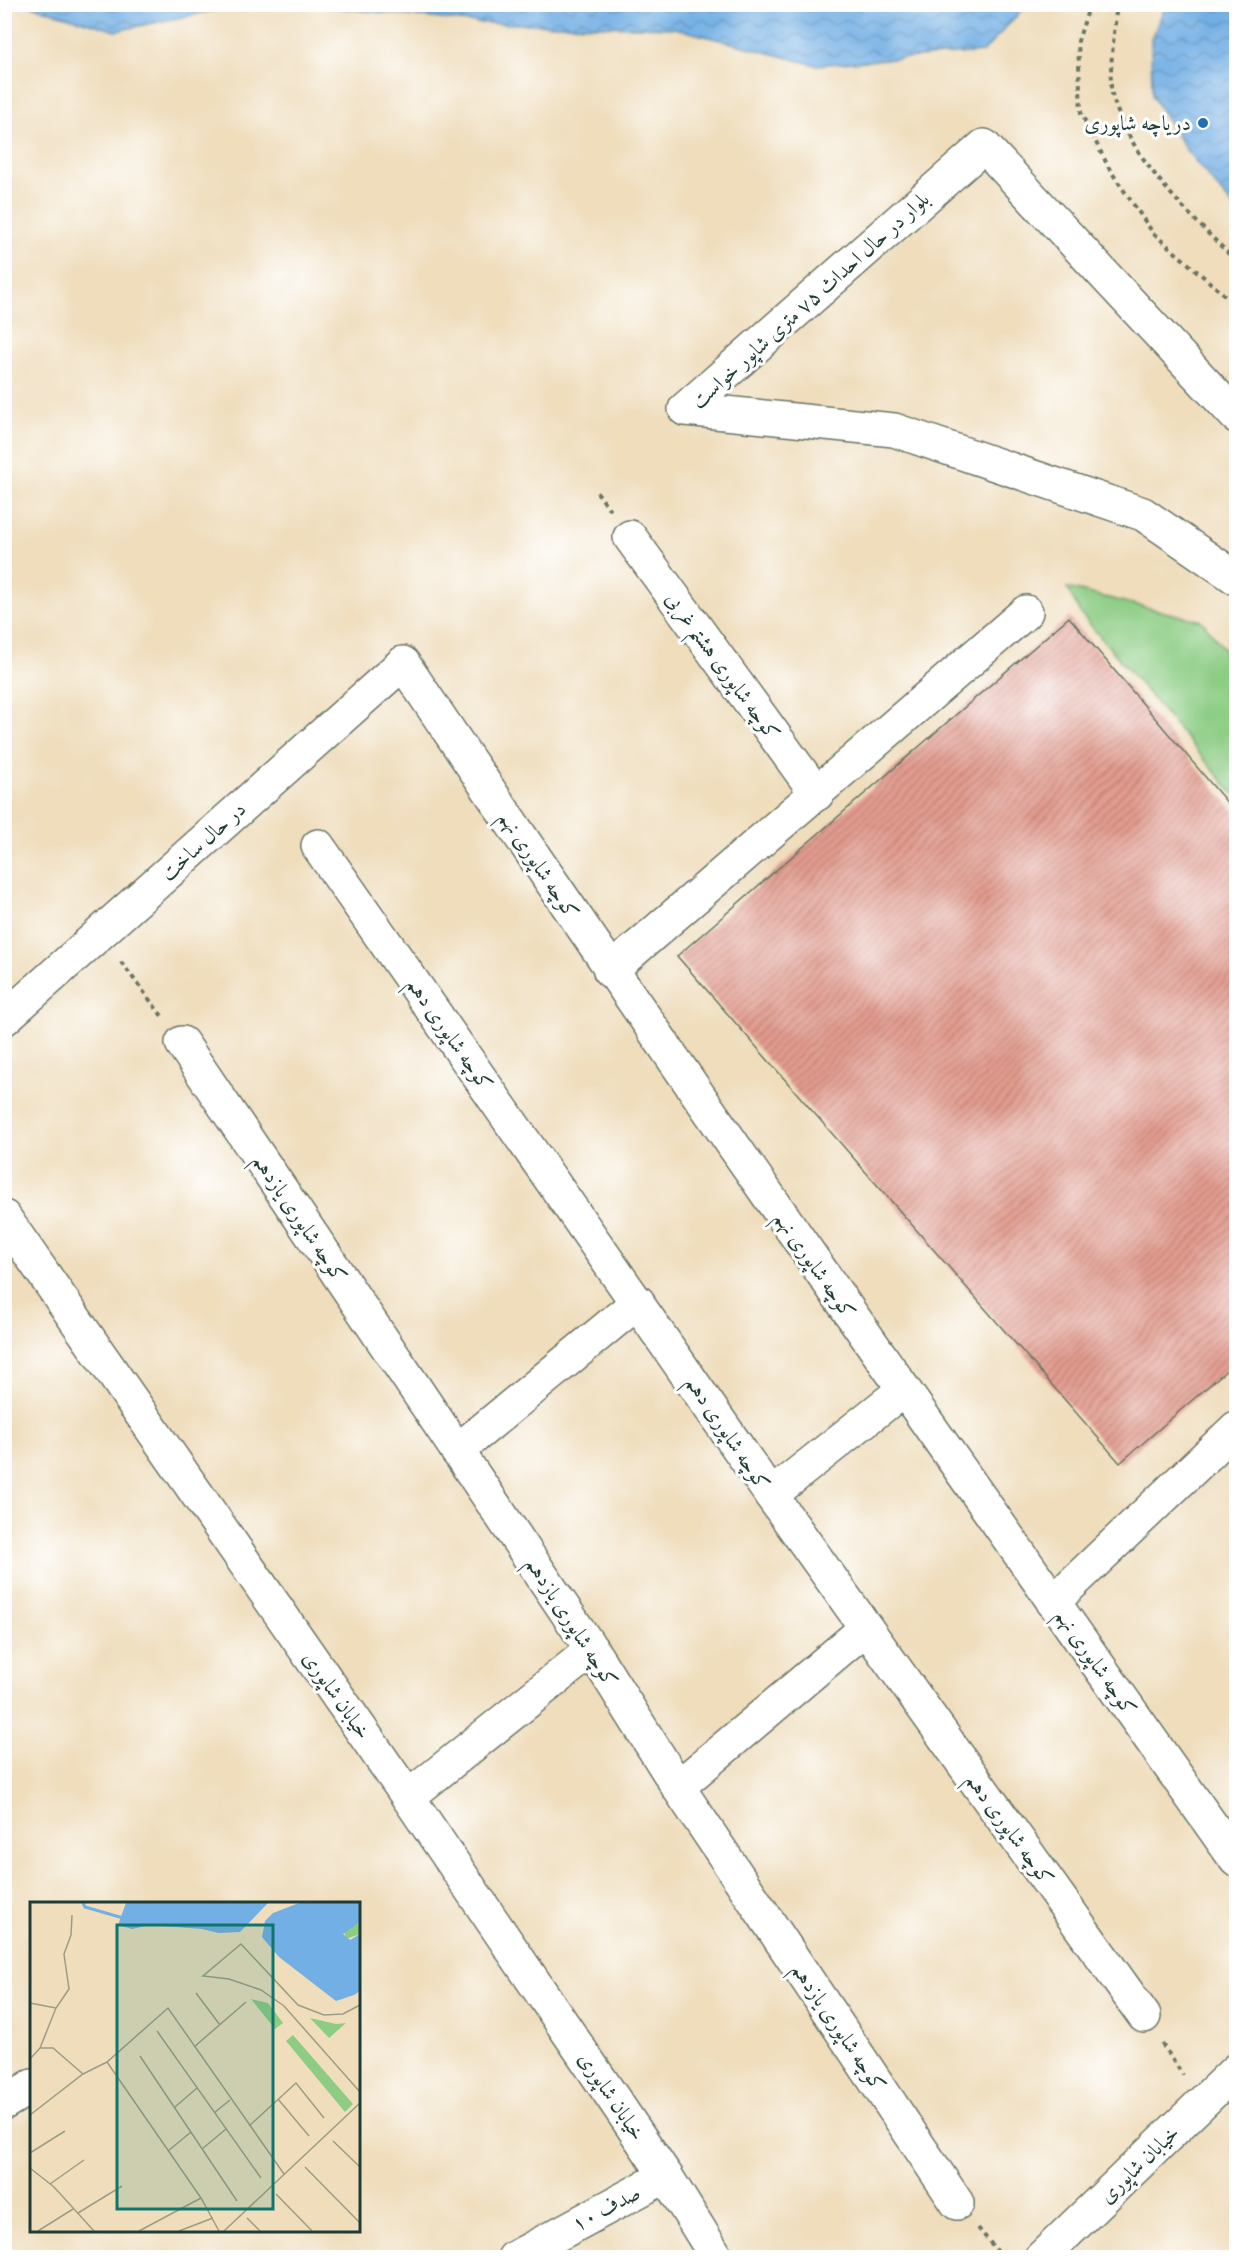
<svg xmlns="http://www.w3.org/2000/svg" width="1241" height="2262" viewBox="0 0 1241 2262" font-family="'IM FELL Double Pica',Amiri,serif">
<style>
.green{fill:#8ccc83;stroke:#56845c;stroke-width:1.5}
.water{fill:url(#water-waves);stroke:#48768c;stroke-width:1.5}
.building{fill:url(#building-hatch)}
.lines{fill:none;stroke-linecap:round;stroke-linejoin:round}
.street-casing{stroke:#687564;stroke-width:36}
.secondary-casing{stroke:#687564;stroke-width:36}
.path{stroke:#687564;stroke-width:4;stroke-dasharray:4.5 4.5;stroke-linecap:butt}
.street{stroke:#fff;stroke-width:33}
.secondary{stroke:#fff;stroke-width:33}
.poi-dot{fill:#1f6fb2;stroke:#fff;stroke-width:2}
.labels{text-anchor:middle;stroke-width:6;stroke-linejoin:round;paint-order:stroke}
.poi-label{font-size:21px;fill:#1f3d34;stroke:#fff;text-anchor:end}
.street-label{font-size:21px;fill:#1f3d34;stroke:#fff}
.inset-river{fill:none;stroke:#72afe4;stroke-width:3}
.inset-road{fill:none;stroke:#9c9d86;stroke-width:1.5}
.view{fill:#0f766e;fill-opacity:0.15;stroke:#0f766e;stroke-width:3}
.inset-edge{fill:none;stroke:#1f3d34;stroke-width:3}
</style>
<defs>
<pattern id="water-waves" width="16" height="10" patternUnits="userSpaceOnUse" patternTransform="scale(1.5)"><rect width="16" height="10" fill="#72afe4"/><path d="M0 5q4-4 8 0t8 0" fill="none" stroke="#5d90ba"/></pattern>
<pattern id="building-hatch" width="6" height="6" patternUnits="userSpaceOnUse" patternTransform="scale(1.5)"><rect width="6" height="6" fill="#e39b8e"/><path d="M-1 1l2-2M0 6l6-6M5 7l2-2" fill="none" stroke="#b78075"/></pattern>
</defs>
<rect width="100%" height="100%" fill="#fff"/>
<filter id="ink" filterUnits="userSpaceOnUse"><feTurbulence type="fractalNoise" baseFrequency=".0167" numOctaves="2"/><feDisplacementMap in="SourceGraphic" scale="12" xChannelSelector="R" yChannelSelector="G"/><feConvolveMatrix kernelMatrix="1 2 1 2 8 2 1 2 1" color-interpolation-filters="sRGB"/></filter>
<filter id="wash" filterUnits="userSpaceOnUse"><feTurbulence type="fractalNoise" baseFrequency=".008" numOctaves="4" result="noise"/><feDisplacementMap in="SourceGraphic" scale="24" xChannelSelector="R" yChannelSelector="G"/><feGaussianBlur stdDeviation="1.35" result="paint"/><feColorMatrix in="noise" values="0 0 0 0 0 0 0 0 0 0 0 0 0 0 0 0 0 1.4 0 .05"/><feComposite in="paint" operator="in"/></filter>
<g filter="url(#wash)">
<rect width="100%" height="100%" fill="#efddbc"/>
<polygon class="green" points="1067,588 1202,621 1236,664 1236,797 1081,614"/>
<g class="water">
<polygon points="28,5 28,4 239,5 116,31"/>
<polygon points="310,5 1027,4 1027,5 983,52 815,65 674,28 479,23"/>
<polygon points="1166,5 1236,5 1236,210 1186,150 1152,96 1151,39"/>
</g>
<g id="blocks">
<polygon class="building" points="1069,617 1236,813 1236,1362 1120,1463 677,956"/>
</g>
</g>
<g filter="url(#ink)">
<use href="#blocks" fill-opacity="0" stroke="#687564" stroke-width="1.5"/>
<g class="lines">
<defs>
<g id="street">
<polyline points="630,537 817,794"/>
<polyline points="318,846 771,1495 1144,2016"/>
<polyline points="610,971 1026,612"/>
<path d="M 4,1019 L 403,663 C 675,1067 955,1463 1236,1860"/>
<polyline points="182,1043 592,1650 678,1787 957,2203"/>
<polyline points="4,1217 408,1797 666,2176 717,2258"/>
<polyline points="457,1451 638,1302"/>
<polyline points="771,1495 902,1391"/>
<polyline points="1053,1602 1236,1428"/>
<polyline points="678,1787 866,1628"/>
<polyline points="408,1797 592,1650"/>
<polyline points="4,2103 32,2086"/>
<polyline points="514,2258 666,2176"/>
</g>
<g id="secondary">
<polyline points="1236,416 984,146 685,409 894,430 1143,514 1236,578"/>
<polyline points="1041,2258 1236,2070"/>
</g>
</defs>
<use href="#street" class="street-casing"/>
<use href="#secondary" class="secondary-casing"/>
<g class="path">
<polyline points="1090,4 1078,41 1081,113 1110,170 1153,233 1236,305"/>
<path d="M 1120,4 L 1116,11 C 1115,31 1108,77 1112,94 C 1129,159 1190,215 1236,261"/>
<polyline points="597,492 610,510"/>
<polyline points="121,962 162,1016"/>
<polyline points="1162,2044 1183,2075"/>
<polyline points="978,2228 1003,2258"/>
</g>
<use href="#street" class="street"/>
<use href="#secondary" class="secondary"/>
</g>
</g>
<circle class="poi-dot" cx="1203" cy="123" r="6"/>
<g class="labels">
<g class="poi-label">
<text x="1191" y="130">دریاچه شاپوری</text>
</g>
<g class="street-label">
<text transform="translate(810 300) rotate(-42)" y="7">بلوار در حال احداث ۷۵ متری شاپور خواست</text>
<text transform="translate(723 666) rotate(54)" y="7">کوچه شاپوری هشتم غربی</text>
<text transform="translate(203 841) rotate(-42)" y="7">در حال ساخت</text>
<text transform="translate(539 865) rotate(56)" y="7">کوچه شاپوری نهم</text>
<text transform="translate(450 1034) rotate(55)" y="7">کوچه شاپوری دهم</text>
<text transform="translate(300 1218) rotate(56)" y="7">کوچه شاپوری یازدهم</text>
<text transform="translate(815 1265) rotate(55)" y="7">کوچه شاپوری نهم</text>
<text transform="translate(728 1433) rotate(56)" y="7">کوچه شاپوری دهم</text>
<text transform="translate(572 1622) rotate(57)" y="7">کوچه شاپوری یازدهم</text>
<text transform="translate(1096 1662) rotate(55)" y="7">کوچه شاپوری نهم</text>
<text transform="translate(337 1695) rotate(55)" y="7">خیابان شاپوری</text>
<text transform="translate(1010 1829) rotate(54)" y="7">کوچه شاپوری دهم</text>
<text transform="translate(839 2027) rotate(56)" y="7">کوچه شاپوری یازدهم</text>
<text transform="translate(612 2096) rotate(56)" y="7">خیابان شاپوری</text>
<text transform="translate(1139 2164) rotate(-44)" y="7">خیابان شاپوری</text>
<text transform="translate(606 2208) rotate(-28)" y="7">صدف ۱۰</text>
</g>
</g>
<g transform="translate(30 1902)">
<rect width="330" height="330" fill="#efddbc"/>
<path d="M 330,20 L 330,32 L 316,37 L 314,29 ZM 221,97 L 238,101 L 253,121 L 245,127 ZM 280,116 L 306,122 L 316,121 L 299,136 ZM 263,133 L 323,202 L 315,210 L 256,139 Z" fill="#8ccc83"/>
<path d="M 96,1 L 238,1 L 210,30 L 189,31 L 172,27 L 120,23 L 102,27 L 88,23 ZM 269,1 L 330,1 L 330,20 L 313,32 L 320,38 L 330,32 L 330,89 L 324,93 L 306,99 L 249,55 L 232,35 L 235,19 L 243,11 Z" fill="#72afe4"/>
<path class="inset-river" d="M 53,1 L 55,5 L 100,18"/>
<path class="inset-road" d="M 166,91 L 190,123M 0,101 L 26,106M 330,103 L 313,112 L 294,113 L 268,103 L 211,42 L 173,74 L 199,77 L 231,88 L 254,104 L 330,190M 127,129 L 231,276M 164,145 L 216,100M 10,146 L 23,146 L 53,172M 110,154 L 207,299M 0,157 L 10,146 L 26,106 L 39,87 L 34,52 L 41,33 L 42,13M 77,160 L 171,296 L 189,329M 248,197 L 279,234M 145,205 L 167,186M 184,211 L 200,198M 0,213 L 53,172 L 77,160 L 138,106 L 254,272M 219,224 L 266,181 L 294,216M 303,239 L 330,265M 172,247 L 196,227M 138,249 L 161,230M 0,251 L 35,229M 275,265 L 330,321M 0,266 L 24,285 L 64,329M 20,282 L 54,258M 246,292 L 282,329M 48,311 L 92,284M 217,316 L 230,329M 8,329 L 43,307M 109,329 L 171,296M 149,329 L 183,316M 194,329 L 330,201"/>
<path class="view" d="M 87,23 L 243,23 L 243,307 L 87,307 Z"/>
<rect width="330" height="330" class="inset-edge"/>
</g>
<rect width="1241" height="2262" fill="none" stroke="#fff" stroke-width="24"/>
</svg>
